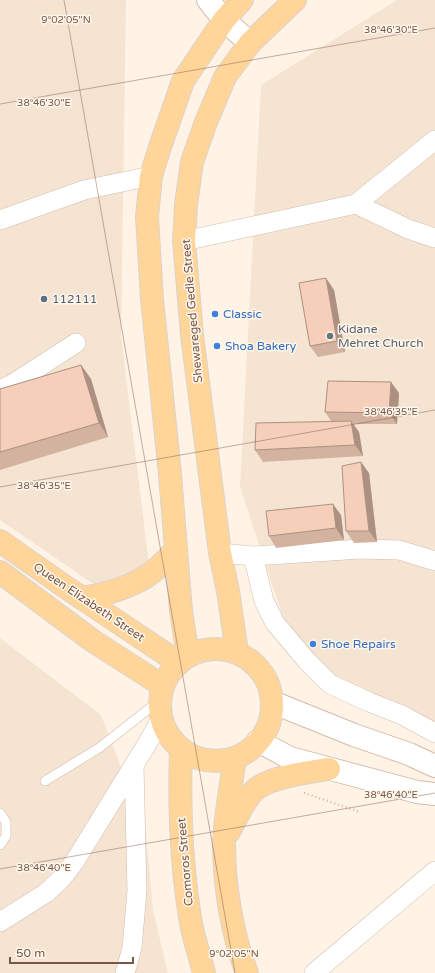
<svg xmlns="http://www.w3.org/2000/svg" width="435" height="973" viewBox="0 0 435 973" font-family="'Varela Round',sans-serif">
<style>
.residential{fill:#f6e4d2}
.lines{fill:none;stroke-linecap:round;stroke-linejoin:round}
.lane-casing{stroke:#d3bcac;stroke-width:10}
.street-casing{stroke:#d3bcac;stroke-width:20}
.secondary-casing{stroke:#d6bbaa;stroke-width:24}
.primary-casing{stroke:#dcd3cf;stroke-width:24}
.path{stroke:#dbb29d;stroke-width:2.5;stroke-dasharray:1 3;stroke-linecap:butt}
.lane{stroke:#fff;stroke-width:9}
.street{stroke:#fff;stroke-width:19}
.secondary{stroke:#fff;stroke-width:22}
.primary{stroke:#ffd59a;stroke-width:22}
.wall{fill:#d3b2a0}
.shaded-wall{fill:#ac9182}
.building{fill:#f5cfba;stroke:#ac9182}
.ticks{fill:none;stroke:#795748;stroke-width:1;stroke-opacity:0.45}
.service-dot{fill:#5c6f8a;stroke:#fff7ec;stroke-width:1.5}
.shop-dot{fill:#3f7fe0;stroke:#fff7ec;stroke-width:1.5}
.worship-dot{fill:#6b7280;stroke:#fff7ec;stroke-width:1.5}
.labels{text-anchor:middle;stroke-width:3;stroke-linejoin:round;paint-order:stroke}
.service-label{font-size:12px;fill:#4e5e75;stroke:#fff7ec;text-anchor:start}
.street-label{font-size:12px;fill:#795748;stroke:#fff7ec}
.shop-label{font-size:12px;fill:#366cbe;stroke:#fff7ec;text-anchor:start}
.worship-label{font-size:12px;fill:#5b616d;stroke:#fff7ec;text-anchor:start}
.ticks-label{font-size:10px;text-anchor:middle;fill:#795748;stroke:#fff7ec;stroke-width:3;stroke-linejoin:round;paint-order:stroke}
</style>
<rect width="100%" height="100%" fill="#fef3e5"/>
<g class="residential">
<polygon points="0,0 126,0 121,335 151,582 117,600 0,520"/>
<polygon points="397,0 435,0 435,733 331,677 287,630 240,487 261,85"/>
<polygon points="0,638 101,715 146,832 153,910 168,973 0,973"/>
</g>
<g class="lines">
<defs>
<g id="lane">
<polyline points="45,781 99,748 160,700"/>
<polyline points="0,813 6,822 6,836 0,845"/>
</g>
<g id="street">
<polyline points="356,204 408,229 435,238"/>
<polyline points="0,220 84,190 151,176"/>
<polyline points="184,241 356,204 435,140"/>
<polyline points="0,390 11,385 76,343"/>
<polyline points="220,553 253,556 361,549 399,550 435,561"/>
<polyline points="253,556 264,601 275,623 307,661 330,684 369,702 402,715 435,733"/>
<polyline points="0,922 46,893 62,878 75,861 147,744 162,717"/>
<polyline points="125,973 132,948 137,891 134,765"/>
<polyline points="314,973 435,871"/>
</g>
<g id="secondary">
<polyline points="208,0 224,20 250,43"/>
<polyline points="272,702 354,735 409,754 435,766"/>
<polyline points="258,741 290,758 417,792 435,794"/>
</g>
<g id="primary">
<polyline points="0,541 64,586 179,663"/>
<polyline points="0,572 93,641 163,686"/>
<path d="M 82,598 C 108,594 135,587 155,570 C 162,564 169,557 176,550"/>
<circle cx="216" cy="705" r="56"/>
<polyline points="237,653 228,591 220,553 192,335 184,241 186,205 192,162 206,122 225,77 250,43 295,0"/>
<polyline points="188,656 181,611 170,474 152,299 147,217 151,176 160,147 183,81 224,20 242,0"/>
<path d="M 181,749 C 179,807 181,865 191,923 C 194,940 200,956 204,973"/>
<path d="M 235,758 C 231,786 225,815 224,843 C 224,885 232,934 247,973"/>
<path d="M 229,832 C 235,821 244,801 253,792 C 266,777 309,772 329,769"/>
</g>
</defs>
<use href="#lane" class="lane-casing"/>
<use href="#street" class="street-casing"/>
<use href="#secondary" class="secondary-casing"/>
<use href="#primary" class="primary-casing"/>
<polyline class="path" points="304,793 360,812"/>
<use href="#lane" class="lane"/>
<use href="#street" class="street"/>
<use href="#secondary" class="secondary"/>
<use href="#primary" class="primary"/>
</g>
<g class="wall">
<polygon points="334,290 345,352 318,357 310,346"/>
<polygon points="81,365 91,379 108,437 0,470 0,389"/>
<polygon points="399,393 397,424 353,424 359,432 363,456 263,462 255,450 331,421 325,412"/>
<polygon points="369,473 377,542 354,543 346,531"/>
<polygon points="341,515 344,540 276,548 269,536"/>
</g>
<g class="shaded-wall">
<polygon points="326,278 334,290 345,352 337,341"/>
<polygon points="81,365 91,379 108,437 99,423"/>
<polygon points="391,382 399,393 397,424 389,413"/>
<polygon points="351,421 359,432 363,456 355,445"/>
<polygon points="361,462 369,473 377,542 369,531"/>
<polygon points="333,504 341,515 344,540 336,528"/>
</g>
<g class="building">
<polygon points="326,278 337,341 310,346 299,283"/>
<polygon points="81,365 99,423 0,452 0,389"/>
<polygon points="328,381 391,382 389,413 325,412"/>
<polygon points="351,421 355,445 255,450 256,423"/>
<polygon points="361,462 369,531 346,531 342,466"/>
<polygon points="333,504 336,528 269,536 266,511"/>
</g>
<path class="ticks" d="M 64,0 L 235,973M 0,104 L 435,28M 0,487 L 435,410M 0,869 L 435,793"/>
<circle class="service-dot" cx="44" cy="299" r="4"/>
<g class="shop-dot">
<circle cx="215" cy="314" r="4"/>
<circle cx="217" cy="346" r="4"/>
<circle cx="313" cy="644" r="4"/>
</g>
<circle class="worship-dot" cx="330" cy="336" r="4"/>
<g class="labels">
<g class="service-label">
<text x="52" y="303">112111</text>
</g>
<g class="street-label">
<text transform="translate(192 311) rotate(-95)" y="4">Shewareged Gedle Street</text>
<text transform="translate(89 602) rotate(34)" y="4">Queen Elizabeth Street</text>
<text transform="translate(185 862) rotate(-95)" y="4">Comoros Street</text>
</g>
<g class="shop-label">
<text x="223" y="318">Classic</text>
<text x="225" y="350">Shoa Bakery</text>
<text x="321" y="648">Shoe Repairs</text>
</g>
<g class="worship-label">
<text x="338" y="333">Kidane<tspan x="338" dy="14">Mehret Church</tspan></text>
</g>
</g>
<g class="ticks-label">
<text x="66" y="23">9°02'05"N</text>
<text x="391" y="33">38°46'30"E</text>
<text x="44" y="106">38°46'30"E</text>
<text x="391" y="415">38°46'35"E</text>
<text x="44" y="489">38°46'35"E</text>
<text x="391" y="798">38°46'40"E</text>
<text x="44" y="871">38°46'40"E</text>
<text x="234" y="957">9°02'05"N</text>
</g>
<path d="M10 957v6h123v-6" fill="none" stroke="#795748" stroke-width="2"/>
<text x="16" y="957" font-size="12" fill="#795748" stroke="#fff7ec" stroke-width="3" paint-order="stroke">50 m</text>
</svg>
